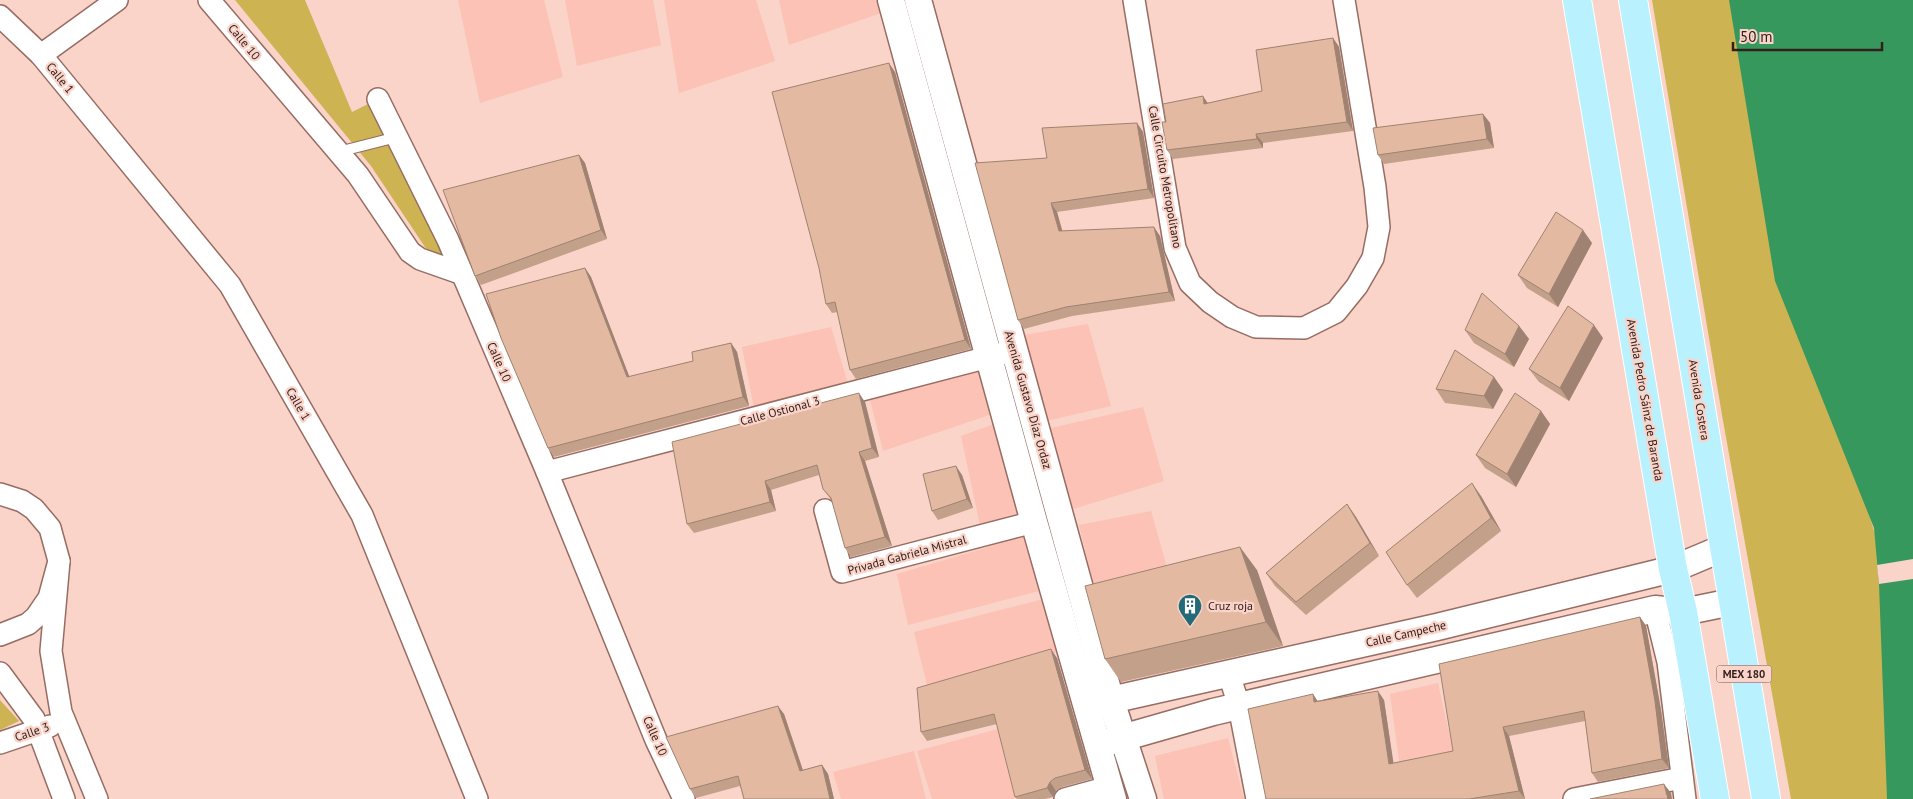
<svg xmlns="http://www.w3.org/2000/svg" width="1913" height="799" viewBox="0 0 1913 799" font-family="'PT Sans',sans-serif">
<style>
.built{fill:#fbc2b5}
.green{fill:#ceb353}
.water{fill:#36985d}
.pier{fill:#fad3c9}
.lines{fill:none;stroke-linecap:round;stroke-linejoin:round}
.service-casing{stroke:#976c62;stroke-width:12}
.minor-casing{stroke:#976c62;stroke-width:24}
.tertiary-casing{stroke:#976c62;stroke-width:29}
.primary-casing{stroke:#fff;stroke-width:30}
.service{stroke:#fff;stroke-width:10}
.minor{stroke:#fff;stroke-width:21}
.tertiary{stroke:#fff;stroke-width:26}
.primary{stroke:#b9f1fe;stroke-width:28}
.wall{fill:#c3a08a}
.shaded-wall{fill:#9f8271}
.building{fill:#e3baa1;stroke:#9f8271}
.labels{text-anchor:middle;stroke-width:4.5;stroke-linejoin:round;paint-order:stroke}
.shield{fill:#fad3c9;stroke:#6e5650;stroke-width:1}
.shield-label{font-size:11px;font-weight:bold;fill:#32201c}
.street-label{font-size:12px;fill:#32201c;stroke:#fad3c9}
.poi-label{font-size:12px;fill:#32201c;stroke:#fad3c9;text-anchor:start}
</style>
<rect width="100%" height="100%" fill="#fad3c9"/>
<g class="built">
<polygon points="458,0 544,0 563,77 480,103"/>
<polygon points="565,0 653,0 661,45 577,66"/>
<polygon points="664,0 756,0 775,61 679,93"/>
<polygon points="779,0 884,0 887,11 789,45"/>
<polygon points="1088,324 1111,406 1046,421 1018,336"/>
<polygon points="831,327 849,387 755,413 742,347"/>
<polygon points="979,369 995,413 883,451 869,396"/>
<polygon points="1143,407 1164,481 1070,510 1051,428"/>
<polygon points="994,424 1020,512 980,525 961,436"/>
<polygon points="1151,511 1168,571 1097,600 1079,525"/>
<polygon points="1026,536 1043,590 908,625 897,574"/>
<polygon points="1048,598 1061,651 928,689 914,632"/>
<polygon points="1438,683 1454,755 1400,767 1390,694"/>
<polygon points="998,729 1015,799 932,799 917,751"/>
<polygon points="1228,738 1244,799 1164,799 1155,756"/>
<polygon points="914,751 926,799 841,799 833,772"/>
</g>
<g class="green">
<polygon points="235,0 305,0 352,112 372,102 451,258 429,253 371,166"/>
<polygon points="1652,0 1732,0 1773,209 1883,559 1895,799 1791,799 1722,415"/>
<polygon points="0,700 19,721 0,730"/>
</g>
<polygon class="water" points="1729,0 1913,0 1913,799 1887,799 1879,584 1874,528 1775,281"/>
<polygon class="pier" points="1913,559 1913,579 1879,584 1877,565"/>
<g class="lines">
<defs>
<polyline id="service" points="338,152 397,137"/>
<g id="minor">
<polyline points="209,0 358,175 410,252 420,259 460,273"/>
<polyline points="1134,0 1175,248 1190,283 1210,302 1232,317 1256,327 1304,328 1336,312 1357,286 1373,258 1379,227 1375,187 1344,0"/>
<polyline points="0,16 41,55 230,285 362,515 477,799"/>
<polyline points="41,55 117,0"/>
<polyline points="378,99 448,240 547,472 656,740 684,799"/>
<polyline points="547,472 1004,353"/>
<polyline points="0,494 22,501 34,509 50,528 59,561 49,598 36,617 28,624 0,635"/>
<polyline points="825,510 842,572 1034,522"/>
<polyline points="59,561 51,651 61,712 97,799"/>
<polyline points="1655,609 1668,662 1685,799"/>
<polyline points="0,673 34,719 64,799"/>
<polyline points="1229,674 1239,706 1257,799"/>
<polyline points="0,743 50,726"/>
<polyline points="1065,799 1109,787"/>
<polyline points="1574,799 1682,778"/>
</g>
<g id="tertiary">
<polyline points="891,0 1034,522 1113,799"/>
<polyline points="918,0 1111,701 1143,799"/>
<polyline points="1093,704 1437,627 1673,569 1723,548"/>
<polyline points="1108,742 1213,712 1655,609 1683,612 1732,602"/>
</g>
<g id="primary">
<polyline points="1577,0 1673,569 1683,612 1715,799"/>
<polyline points="1633,0 1766,799"/>
</g>
</defs>
<use href="#service" class="service-casing"/>
<use href="#minor" class="minor-casing"/>
<use href="#tertiary" class="tertiary-casing"/>
<use href="#primary" class="primary-casing"/>
<use href="#service" class="service"/>
<use href="#minor" class="minor"/>
<use href="#tertiary" class="tertiary"/>
<use href="#primary" class="primary"/>
</g>
<g class="wall">
<polygon points="1333,38 1339,47 1353,131 1263,143 1263,148 1173,159 1167,150 1166,122 1208,103 1262,91"/>
<polygon points="895,72 971,349 856,379 850,370 838,312 832,313 826,304"/>
<polygon points="1483,114 1490,123 1494,148 1384,164 1378,155"/>
<polygon points="1137,123 1143,132 1154,198 1057,212 1062,231 1160,236 1175,301 1072,316 1024,329 1018,320 1047,158"/>
<polygon points="579,155 585,163 607,239 481,285 475,276"/>
<polygon points="1592,243 1558,307 1527,288 1518,275"/>
<polygon points="585,268 591,277 629,377 693,361 731,343 737,352 749,406 554,457 548,448"/>
<polygon points="1519,326 1529,339 1514,367 1474,343 1465,330"/>
<polygon points="1603,338 1569,401 1539,382 1529,369"/>
<polygon points="1494,377 1503,390 1493,409 1445,403 1436,389"/>
<polygon points="865,402 879,457 865,461 892,546 851,557 845,548 832,501 823,489 819,475 771,490 776,511 694,533 687,524"/>
<polygon points="1541,411 1550,424 1516,487 1485,468 1476,455"/>
<polygon points="962,475 973,508 938,520 932,511"/>
<polygon points="1481,496 1501,531 1417,598 1407,585"/>
<polygon points="1347,504 1356,517 1379,556 1306,615 1275,586 1266,573"/>
<polygon points="1257,570 1283,646 1121,682 1105,659"/>
<polygon points="1640,617 1646,626 1661,710 1669,768 1598,782 1592,773 1585,721 1509,736 1525,799 1266,799 1318,701 1384,700 1393,763 1453,751"/>
<polygon points="1057,658 1092,779 1062,787 1056,791 1053,797 1045,799 1017,799 1015,797 997,724 927,741 921,732"/>
<polygon points="784,714 803,770 822,765 828,774 834,799 744,799 740,786 696,798 690,789"/>
</g>
<g class="shaded-wall">
<polygon points="1333,38 1339,47 1353,131 1347,122"/>
<polygon points="889,63 895,72 971,349 965,340"/>
<polygon points="1203,96 1209,105 1204,104"/>
<polygon points="1483,114 1490,123 1494,148 1487,139"/>
<polygon points="1137,123 1143,132 1154,198 1148,189"/>
<polygon points="1256,134 1263,143 1263,148 1257,139"/>
<polygon points="579,155 585,163 607,239 601,230"/>
<polygon points="1051,203 1057,212 1065,240 1059,231"/>
<polygon points="1154,227 1160,236 1175,301 1169,292"/>
<polygon points="1583,230 1592,243 1558,307 1549,294"/>
<polygon points="585,268 591,277 633,386 627,377"/>
<polygon points="1594,325 1603,338 1569,401 1560,388"/>
<polygon points="1519,326 1529,339 1514,367 1505,354"/>
<polygon points="731,343 737,352 749,406 743,397"/>
<polygon points="1494,377 1503,390 1493,409 1484,396"/>
<polygon points="859,393 865,402 879,457 872,448"/>
<polygon points="1541,411 1550,424 1516,487 1507,474"/>
<polygon points="859,452 865,461 892,546 885,537"/>
<polygon points="956,466 962,475 973,508 967,499"/>
<polygon points="765,481 771,490 776,511 770,502"/>
<polygon points="1472,483 1481,496 1501,531 1491,518"/>
<polygon points="1347,504 1356,517 1379,556 1370,543"/>
<polygon points="1240,547 1257,570 1283,646 1266,622"/>
<polygon points="1640,617 1646,626 1661,710 1669,768 1662,759"/>
<polygon points="1051,649 1057,658 1092,779 1085,770"/>
<polygon points="1378,691 1384,700 1395,773 1389,764"/>
<polygon points="1313,694 1319,703 1314,702"/>
<polygon points="778,706 784,714 806,780 800,771"/>
<polygon points="1503,727 1509,736 1525,799 1519,791"/>
<polygon points="822,765 828,774 834,799 830,799"/>
<polygon points="1050,782 1056,791 1053,797 1047,788"/>
<polygon points="1664,784 1671,793 1672,799 1668,799"/>
</g>
<g class="building">
<polygon points="1333,38 1347,122 1256,134 1257,139 1167,150 1162,122 1166,122 1163,104 1203,96 1204,104 1262,91 1256,50"/>
<polygon points="889,63 965,340 850,370 835,302 826,304 819,268 772,92"/>
<polygon points="1483,114 1487,139 1378,155 1373,128"/>
<polygon points="1137,123 1148,189 1051,203 1059,231 1154,227 1169,292 1066,307 1018,320 975,163 1047,158 1042,128"/>
<polygon points="579,155 601,230 475,276 443,190"/>
<polygon points="1556,212 1583,230 1549,294 1518,275"/>
<polygon points="585,268 627,377 693,361 692,352 731,343 743,397 548,448 501,338 486,294"/>
<polygon points="1482,293 1519,326 1505,354 1465,330"/>
<polygon points="1568,306 1594,325 1560,388 1529,369"/>
<polygon points="1455,350 1494,377 1484,396 1436,389"/>
<polygon points="859,393 872,448 859,452 885,537 845,548 831,498 823,489 817,465 765,481 770,502 687,524 672,442"/>
<polygon points="1515,393 1541,411 1507,474 1476,455"/>
<polygon points="956,466 967,499 932,511 923,474"/>
<polygon points="1472,483 1491,518 1407,585 1386,552"/>
<polygon points="1347,504 1370,543 1296,602 1266,573"/>
<polygon points="1240,547 1266,622 1105,659 1085,586"/>
<polygon points="1640,617 1655,701 1662,759 1592,773 1584,711 1503,727 1519,791 1469,799 1266,799 1248,709 1313,694 1314,702 1378,691 1389,764 1453,751 1439,664"/>
<polygon points="1051,649 1085,770 1055,778 1050,782 1047,788 1015,797 994,714 921,732 917,688"/>
<polygon points="778,706 800,771 822,765 830,799 744,799 738,776 690,789 666,737"/>
<polygon points="1664,784 1668,799 1590,799"/>
</g>
<defs>
<symbol id="building-pin" viewBox="-11 -11 22 30"><path d="M0 17L-7.5 6A9.5 9.5 0 1 1 7.5 6Z" fill="#236a78" stroke="#fad3c9"/><path d="M-4-6H4V6H1V3H-1V6H-4ZM-2.5-4.3h1.7v1.8h-1.7ZM.8-4.3h1.7v1.8H.8ZM-2.5-1h1.7V.8h-1.7ZM.8-1h1.7V.8H.8Z" fill="#fff"/></symbol>
</defs>
<g fill-rule="evenodd">
<use href="#building-pin" x="1176" y="592" width="28" height="38"/>
</g>
<g class="labels">
<rect class="shield" x="1716.5" y="665.5" width="55" height="17" rx="4"/>
<g class="shield-label">
<text x="1744" y="678">MEX 180</text>
</g>
<g class="street-label">
<text transform="translate(244 42) rotate(50)" y="4">Calle 10</text>
<text transform="translate(60 78) rotate(51)" y="4">Calle 1</text>
<text transform="translate(1165 177) rotate(80)" y="4">Calle Circuito Metropolitano</text>
<text transform="translate(499 362) rotate(66)" y="4">Calle 10</text>
<text transform="translate(1028 400) rotate(74)" y="4">Avenida Gustavo Díaz Ordaz</text>
<text transform="translate(1645 400) rotate(80)" y="4">Avenida Pedro Sáinz de Baranda</text>
<text transform="translate(1699 400) rotate(81)" y="4">Avenida Costera</text>
<text transform="translate(298 404) rotate(60)" y="4">Calle 1</text>
<text transform="translate(780 411) rotate(-15)" y="4">Calle Ostional 3</text>
<text transform="translate(907 555) rotate(-15)" y="4">Privada Gabriela Mistral</text>
<text transform="translate(1406 634) rotate(-13)" y="4">Calle Campeche</text>
<text transform="translate(32 732) rotate(-19)" y="4">Calle 3</text>
<text transform="translate(655 736) rotate(66)" y="4">Calle 10</text>
</g>
<g class="poi-label">
<text x="1208" y="610">Cruz roja</text>
</g>
</g>
<path d="M1733 42v8h149v-8" fill="none" stroke="#32201c" stroke-width="2.5"/>
<text x="1740" y="42" font-size="15" fill="#32201c" stroke="#fad3c9" stroke-width="4" paint-order="stroke">50 m</text>
</svg>
